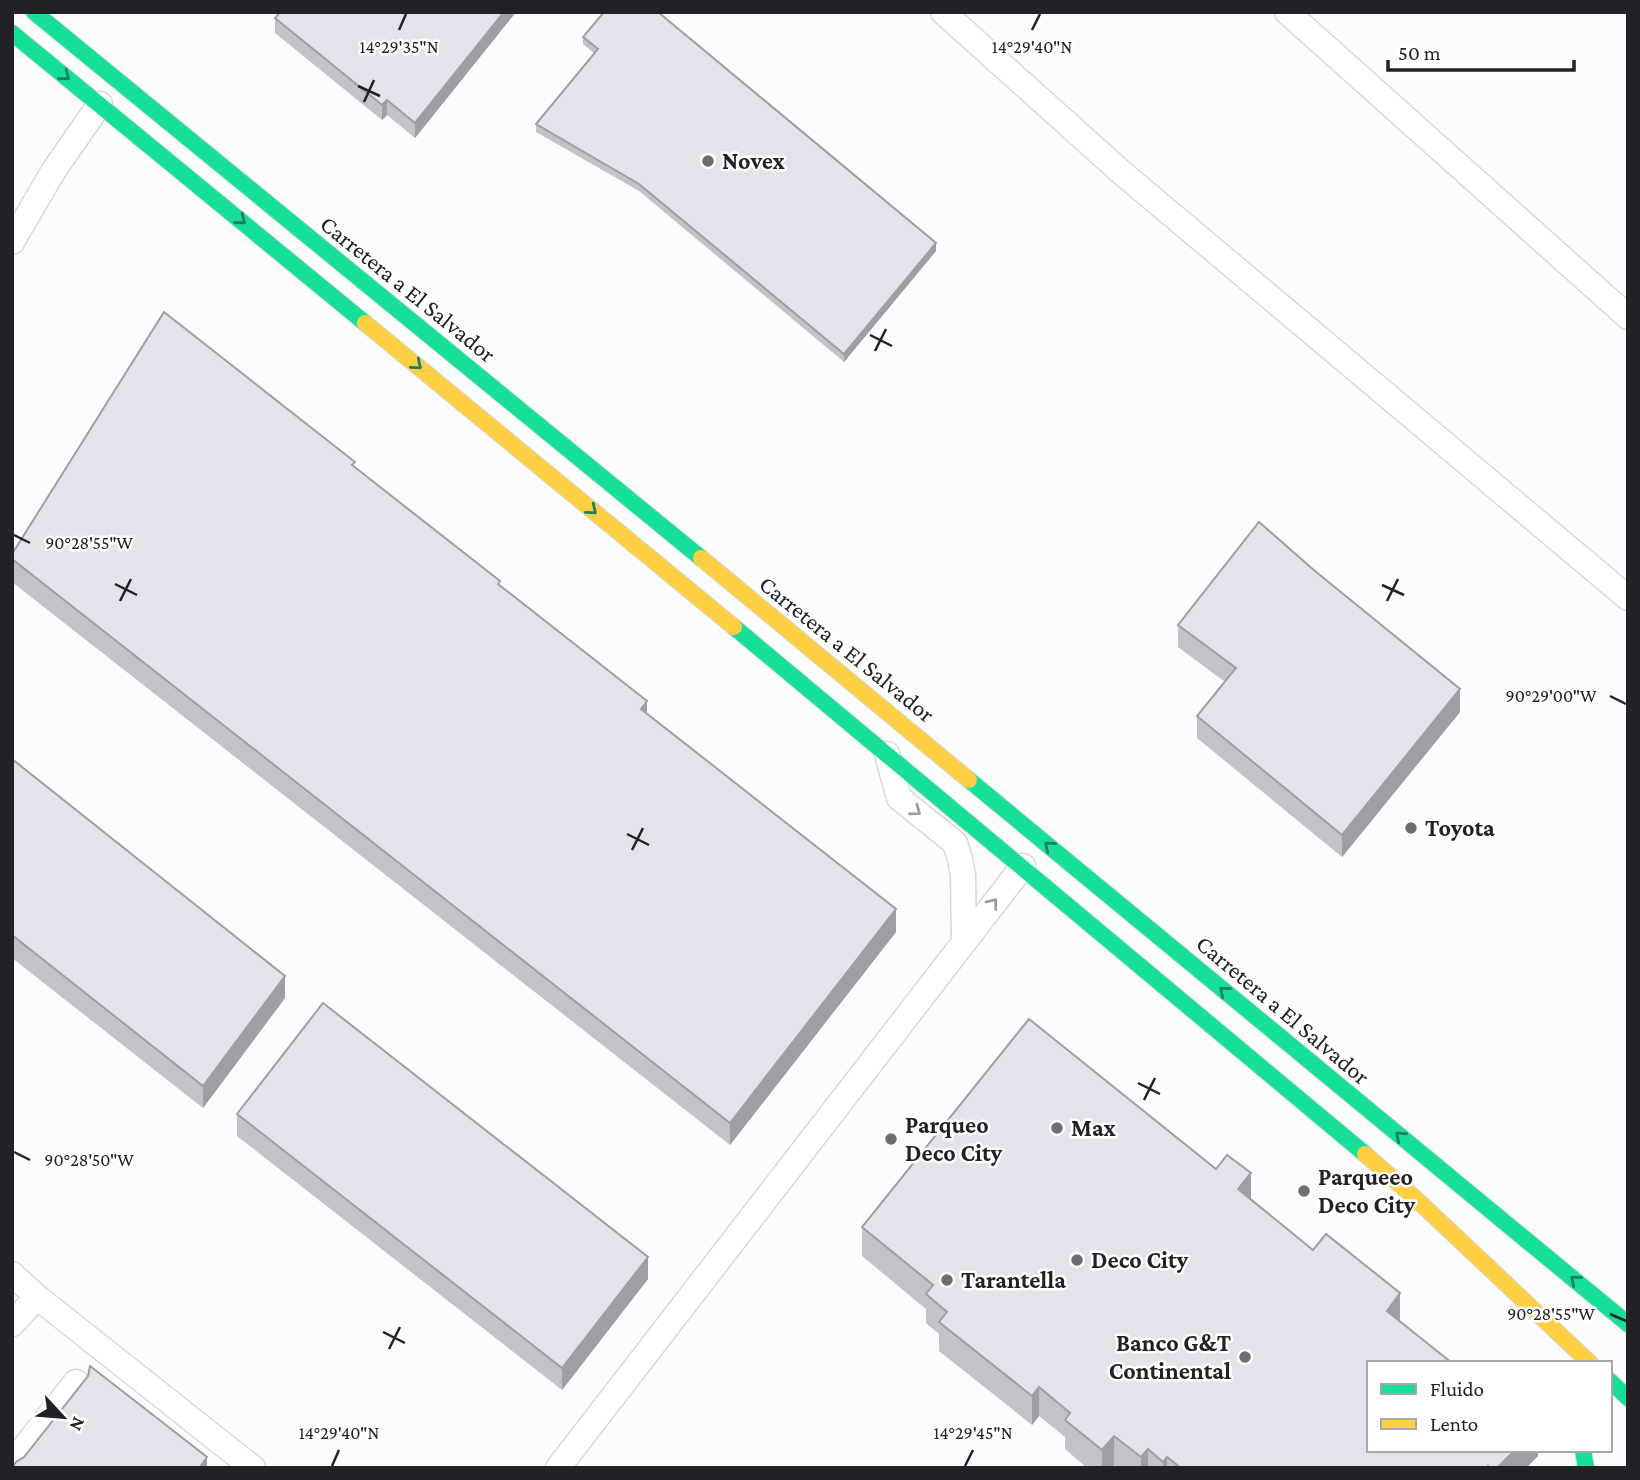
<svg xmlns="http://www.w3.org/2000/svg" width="1640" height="1480" viewBox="0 0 1640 1480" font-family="'Crimson Pro',serif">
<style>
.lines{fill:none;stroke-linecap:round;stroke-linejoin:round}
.street-casing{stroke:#d7d9dc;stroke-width:27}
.fast-casing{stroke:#d7d9dc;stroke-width:18}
.slow-casing{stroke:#d7d9dc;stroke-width:18}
.street{stroke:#feffff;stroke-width:24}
.fast{stroke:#16e098;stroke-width:16}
.slow{stroke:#ffcf43;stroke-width:16}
.wall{fill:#c4c2c9}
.shaded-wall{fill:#a09ea4}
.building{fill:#e4e2ea;stroke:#a09ea4;stroke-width:2}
.oneway{stroke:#1b815e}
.oneway2{stroke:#9a9c9d}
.ticks{fill:none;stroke:#202225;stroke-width:2.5}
.poi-dot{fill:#6c6e71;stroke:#fff;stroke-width:2.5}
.labels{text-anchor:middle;stroke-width:5;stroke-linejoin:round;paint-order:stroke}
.poi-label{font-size:24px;font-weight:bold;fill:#202225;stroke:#fff;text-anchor:start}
.street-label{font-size:24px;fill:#202225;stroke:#fff}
.ticks-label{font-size:18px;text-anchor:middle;fill:#202225;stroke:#fff;stroke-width:5;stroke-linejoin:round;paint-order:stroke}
</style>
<rect width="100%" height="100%" fill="#fafcfe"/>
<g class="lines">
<defs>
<g id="street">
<polyline points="943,12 1121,172 1628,598"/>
<polyline points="1287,12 1628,317"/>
<polyline points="12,242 54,170 100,104"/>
<polyline points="887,754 899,798 955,843 960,859 963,875 964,941"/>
<polyline points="12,1274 37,1297 253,1468"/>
<polyline points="12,1324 37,1297"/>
<polyline points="12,1463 76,1382"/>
<polyline points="558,1468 1023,866"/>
</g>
<g id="fast">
<polyline points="34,12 701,558"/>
<polyline points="12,33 365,323"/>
<polyline points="734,627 1365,1154"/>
<polyline points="969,780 1628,1324"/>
<polyline points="1610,1381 1628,1398"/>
<polyline points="1583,1450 1586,1468"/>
</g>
<g id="slow">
<polyline points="365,323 734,627"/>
<polyline points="701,558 969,780"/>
<polyline points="1365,1154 1416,1199 1590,1363"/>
</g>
</defs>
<use href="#street" class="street-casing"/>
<use href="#fast" class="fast-casing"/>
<use href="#slow" class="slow-casing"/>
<use href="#street" class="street"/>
<use href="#fast" class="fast"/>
<use href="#slow" class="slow"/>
</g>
<g class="wall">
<polygon points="280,12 516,12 415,138 387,115 382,120 275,33 275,18"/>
<polygon points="583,37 936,251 844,362 639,191 536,132 536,124 595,54 583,44"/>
<polygon points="355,467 500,586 896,932 730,1145 12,582 12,554"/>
<polygon points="1178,625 1460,712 1342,857 1197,738 1197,716 1225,682 1178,647"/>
<polygon points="12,759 285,998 203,1108 12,958"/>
<polygon points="237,1114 648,1279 562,1390 237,1136"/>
<polygon points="1251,1199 1400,1321 1538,1450 1538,1456 1526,1468 1118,1468 1114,1465 1112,1468 1087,1468 1065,1449 1065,1437 1039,1416 1032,1425 939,1351 939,1334 926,1323 926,1309 862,1256 862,1227"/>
</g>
<g class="shaded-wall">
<polygon points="504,12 516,12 415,138 415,123"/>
<polygon points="387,100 387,115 382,120 382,105"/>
<polygon points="936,243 936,251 844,362 844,354"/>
<polygon points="1460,689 1460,712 1342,857 1342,835"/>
<polygon points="647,701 647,724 641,709"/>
<polygon points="896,909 896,932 730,1145 730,1123"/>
<polygon points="285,976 285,998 203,1108 203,1086"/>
<polygon points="1251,1173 1251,1203 1238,1189"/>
<polygon points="648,1257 648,1279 562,1390 562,1368"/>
<polygon points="1400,1293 1400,1323 1387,1311"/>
<polygon points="1039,1387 1039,1416 1032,1425 1032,1396"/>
<polygon points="1114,1436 1114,1465 1112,1468 1102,1468 1102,1450"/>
<polygon points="1148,1449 1148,1468 1141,1468 1141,1457"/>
<polygon points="1515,1450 1538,1450 1538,1456 1526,1468 1497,1468"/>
<polygon points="207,1457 207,1468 199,1468"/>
<polygon points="1167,1457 1167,1468 1163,1468 1163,1462"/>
</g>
<g class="building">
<polygon points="280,12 504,12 415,123 387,100 382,105 275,18"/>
<polygon points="604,12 658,12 936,243 844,354 639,184 536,124 598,49 583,37"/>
<polygon points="164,312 355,462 352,465 500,581 498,584 647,701 641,709 896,909 730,1123 12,559 12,554"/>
<polygon points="1259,522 1315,571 1460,689 1342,835 1197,716 1236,668 1178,625"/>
<polygon points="12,759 285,976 203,1086 12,935"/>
<polygon points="323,1003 648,1257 562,1368 237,1114"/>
<polygon points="1029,1019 1216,1169 1227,1155 1251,1173 1238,1189 1313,1250 1326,1234 1400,1293 1387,1311 1452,1363 1369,1363 1369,1450 1515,1450 1497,1468 1490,1468 1488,1466 1487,1468 1181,1468 1167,1457 1163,1462 1148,1449 1141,1457 1114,1436 1102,1450 1065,1420 1070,1413 1039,1387 1032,1396 939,1322 947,1312 926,1294 933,1285 862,1227"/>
<polygon points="90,1366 207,1457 199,1468 12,1468 16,1462 24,1457 88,1376"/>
</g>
<defs><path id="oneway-chevron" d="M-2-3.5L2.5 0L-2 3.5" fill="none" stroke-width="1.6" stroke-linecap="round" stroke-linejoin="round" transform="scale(1.75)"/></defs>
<g class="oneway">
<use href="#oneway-chevron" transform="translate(65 76) rotate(39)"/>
<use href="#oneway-chevron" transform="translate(241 220) rotate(39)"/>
<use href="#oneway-chevron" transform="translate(417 365) rotate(40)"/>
<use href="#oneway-chevron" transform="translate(592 510) rotate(40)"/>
<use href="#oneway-chevron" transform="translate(1049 846) rotate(-140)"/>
<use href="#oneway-chevron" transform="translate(1224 991) rotate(-140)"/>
<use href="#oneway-chevron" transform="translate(1400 1136) rotate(-140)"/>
<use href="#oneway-chevron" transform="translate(1575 1280) rotate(-140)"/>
</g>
<g class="oneway2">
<use href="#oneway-chevron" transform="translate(916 811) rotate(37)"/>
<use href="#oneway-chevron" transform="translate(993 903) rotate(-52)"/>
</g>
<path class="ticks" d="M 399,30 L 406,14M 1032,30 L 1040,14M 358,86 L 380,96M 364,102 L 374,80M 870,335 L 892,346M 875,351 L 886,329M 14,535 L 30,543M 115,584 L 137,595M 1382,585 L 1404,595M 120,601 L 131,579M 1387,601 L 1398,579M 1610,696 L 1626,704M 627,834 L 649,845M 632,850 L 643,828M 1138,1083 L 1160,1094M 1144,1100 L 1155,1078M 14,1152 L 30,1160M 1610,1314 L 1626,1321M 383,1332 L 405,1343M 389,1349 L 400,1327M 332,1466 L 339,1450M 965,1466 L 973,1450"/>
<g class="poi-dot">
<circle cx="708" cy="161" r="7"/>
<circle cx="1411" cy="828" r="7"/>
<circle cx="1057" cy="1128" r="7"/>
<circle cx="891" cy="1139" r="7"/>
<circle cx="1304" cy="1191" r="7"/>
<circle cx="1077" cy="1260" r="7"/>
<circle cx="947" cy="1280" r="7"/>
<circle cx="1245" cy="1357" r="7"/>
</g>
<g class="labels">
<g class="poi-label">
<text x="722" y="169">Novex</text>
<text x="1425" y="836">Toyota</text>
<text x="905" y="1133">Parqueo<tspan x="905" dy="28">Deco City</tspan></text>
<text x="1071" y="1136">Max</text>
<text x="1318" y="1185">Parqueeo<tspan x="1318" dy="28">Deco City</tspan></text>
<text x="1091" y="1268">Deco City</text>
<text x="961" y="1288">Tarantella</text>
<text x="1231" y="1351" text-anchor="end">Banco G&amp;T<tspan x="1231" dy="28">Continental</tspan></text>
</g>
<g class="street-label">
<text transform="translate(408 289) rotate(39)" y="8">Carretera a El Salvador</text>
<text transform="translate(847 649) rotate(39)" y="8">Carretera a El Salvador</text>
<text transform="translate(1283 1010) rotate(40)" y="8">Carretera a El Salvador</text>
</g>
</g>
<g class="ticks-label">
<text x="399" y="53">14°29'35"N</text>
<text x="1032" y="53">14°29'40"N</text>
<text x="89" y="549">90°28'55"W</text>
<text x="1551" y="702">90°29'00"W</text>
<text x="89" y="1166">90°28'50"W</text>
<text x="1551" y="1320">90°28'55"W</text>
<text x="339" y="1439">14°29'40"N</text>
<text x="973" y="1439">14°29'45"N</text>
</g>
<rect width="1640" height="1480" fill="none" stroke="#202225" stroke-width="28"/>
<rect x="1367" y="1361" width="245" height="91" fill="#ffffff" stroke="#a6a7a8" stroke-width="2"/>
<rect x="1381" y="1384" width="35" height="10" fill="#16e098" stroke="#a6a7a8" stroke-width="2"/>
<text x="1430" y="1396" font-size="21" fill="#202225">Fluido</text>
<rect x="1381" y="1419" width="35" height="10" fill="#ffcf43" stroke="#a6a7a8" stroke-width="2"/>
<text x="1430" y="1431" font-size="21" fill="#202225">Lento</text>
<g transform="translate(63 1417) rotate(116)" stroke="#ffffff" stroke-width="5" paint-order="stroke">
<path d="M0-5L12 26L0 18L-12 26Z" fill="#202225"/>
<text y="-10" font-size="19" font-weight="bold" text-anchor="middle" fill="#202225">N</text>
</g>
<path d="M1388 60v10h186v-10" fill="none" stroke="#202225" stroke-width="3.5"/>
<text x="1398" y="60" font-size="21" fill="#202225" stroke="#ffffff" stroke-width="5" paint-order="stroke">50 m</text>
</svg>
